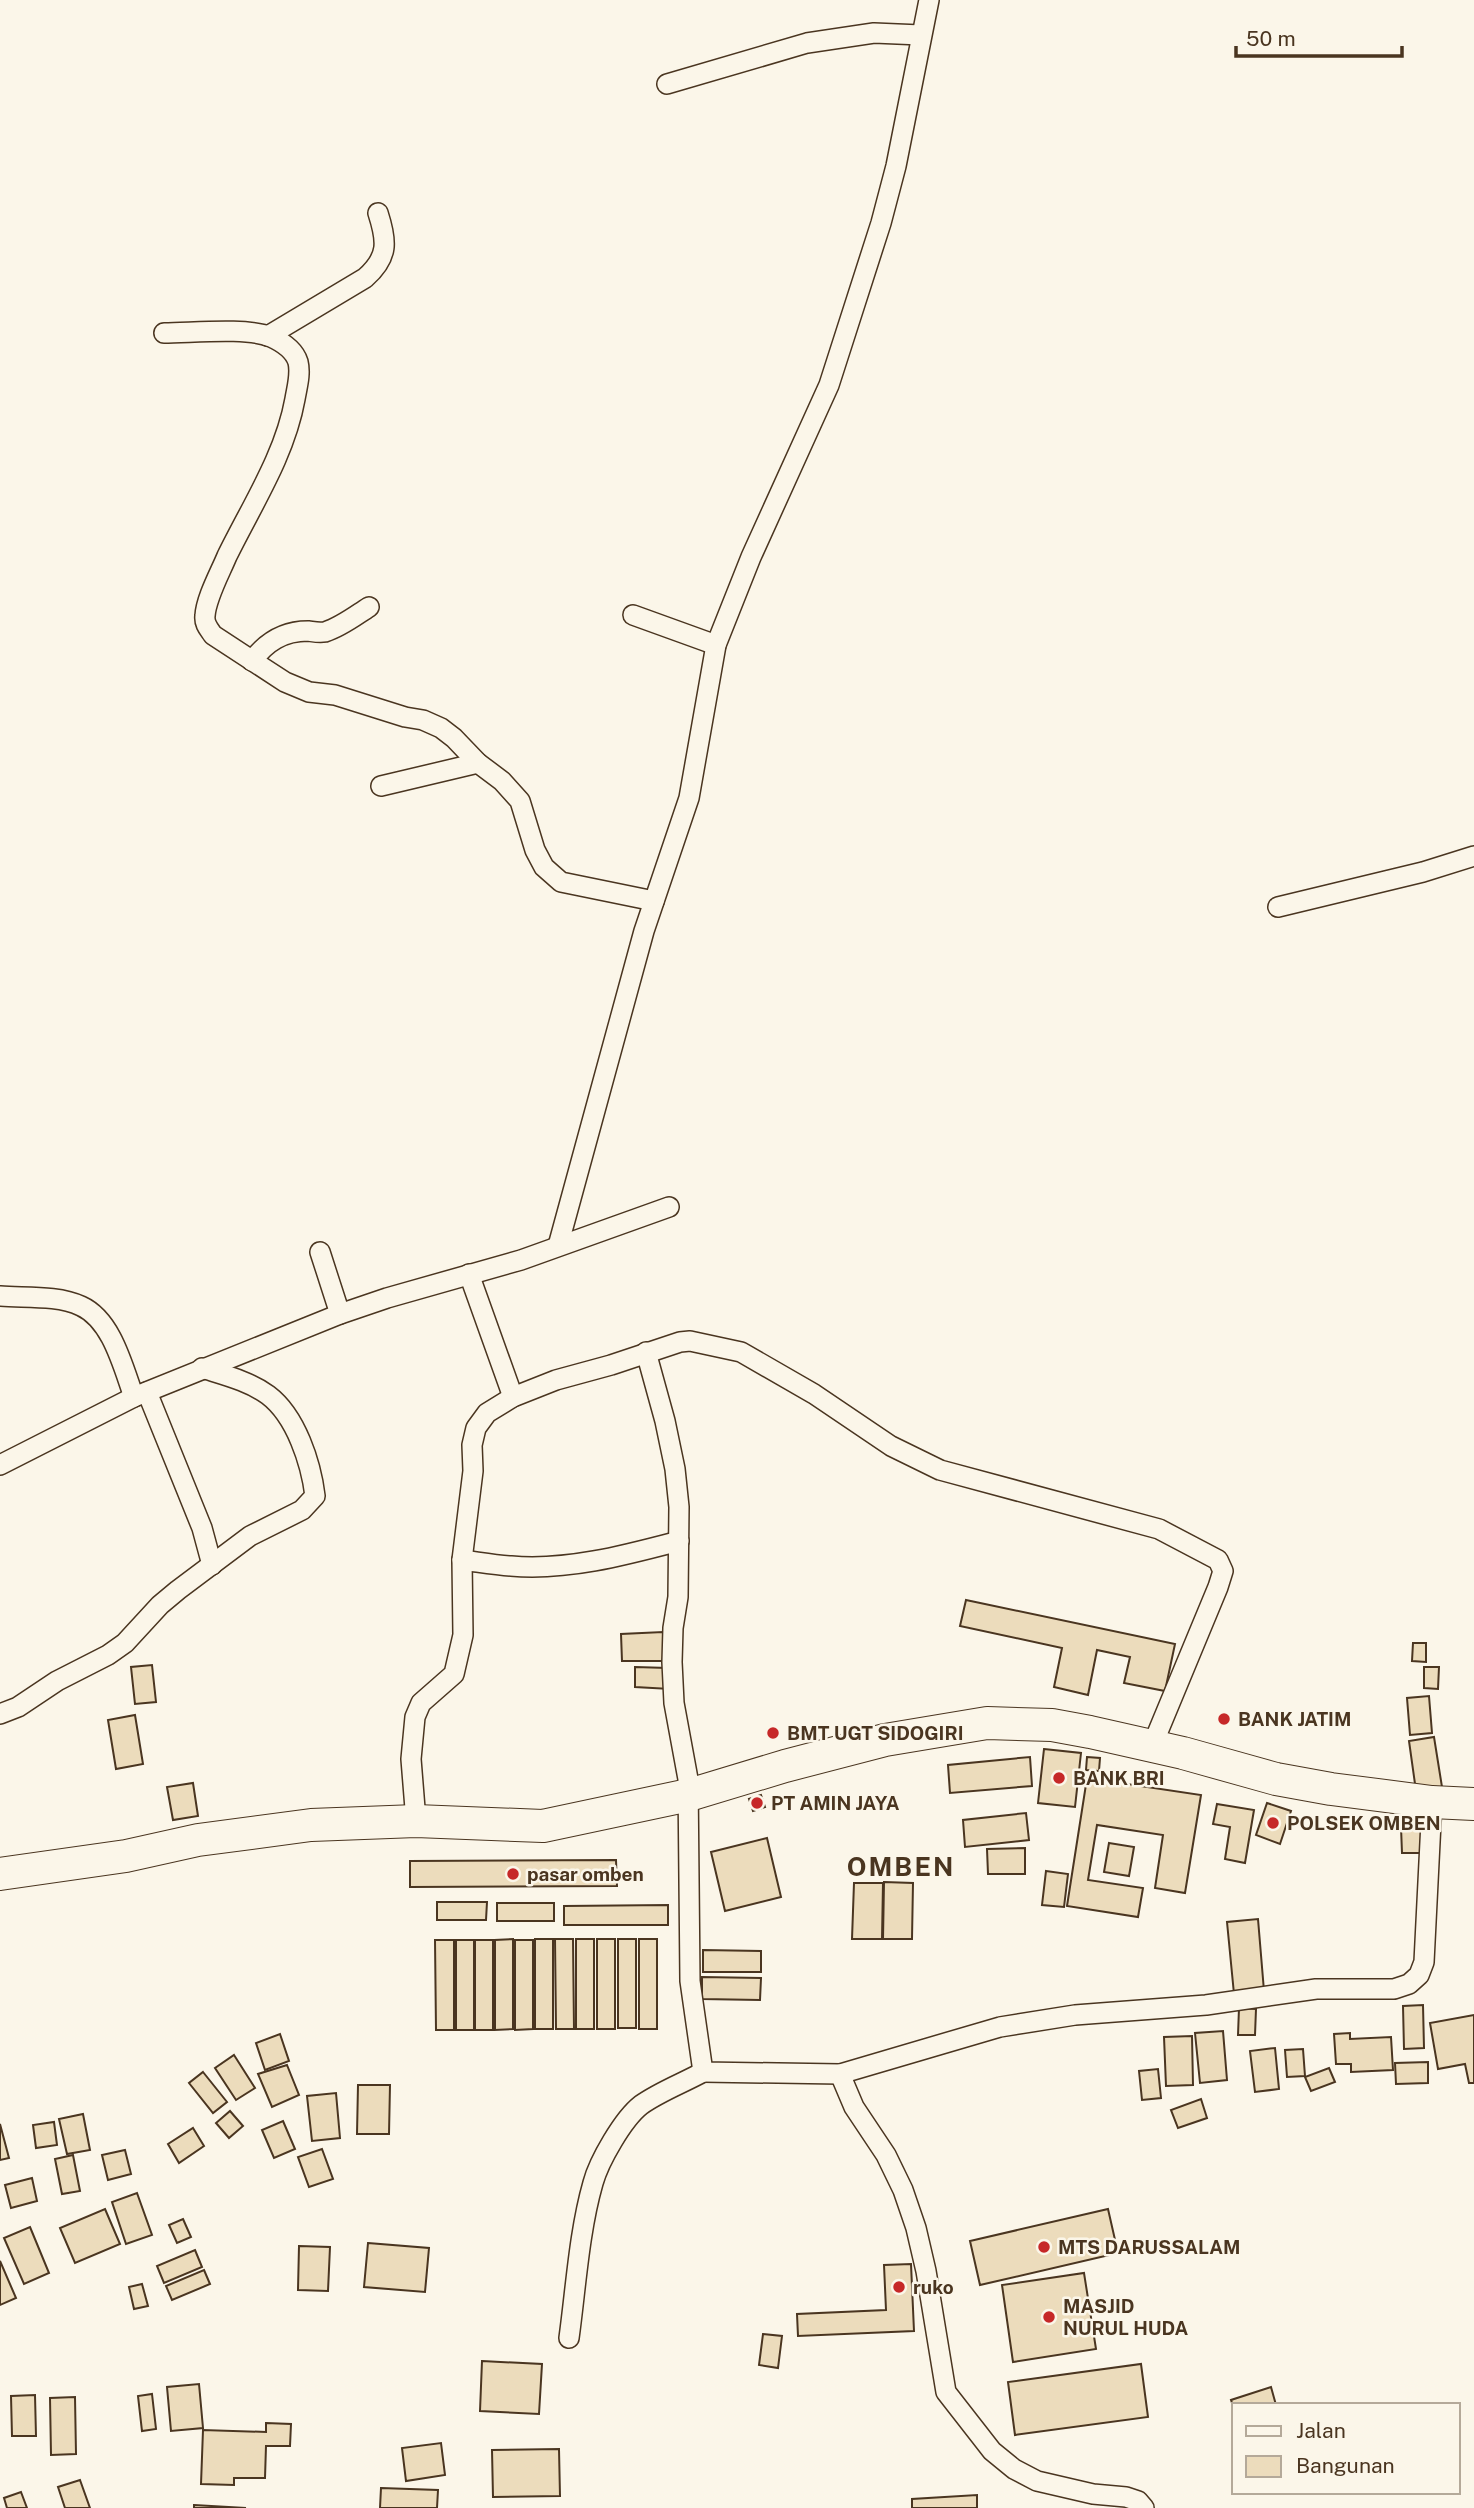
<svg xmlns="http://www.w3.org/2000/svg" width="1474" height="2508" viewBox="0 0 1474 2508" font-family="'Public Sans',sans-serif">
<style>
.building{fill:#ecdcbc;stroke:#4a3520;stroke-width:2}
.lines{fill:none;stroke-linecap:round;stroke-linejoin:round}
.street-casing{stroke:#4a3520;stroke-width:22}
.primary-casing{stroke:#4a3520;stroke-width:34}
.street{stroke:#fbf6e9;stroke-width:19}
.primary{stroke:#fbf6e9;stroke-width:32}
.poi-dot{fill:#c62828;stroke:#fbf6e9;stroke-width:2.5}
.labels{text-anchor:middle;stroke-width:5;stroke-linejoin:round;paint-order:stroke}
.poi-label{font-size:19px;font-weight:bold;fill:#4a3520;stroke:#fbf6e9;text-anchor:start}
.district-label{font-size:26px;font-weight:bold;letter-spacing:2px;fill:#4a3520;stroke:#fbf6e9}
</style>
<rect width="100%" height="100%" fill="#fbf6e9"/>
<g class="building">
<polygon points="966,1600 1175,1644 1165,1691 1124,1683 1130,1657 1097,1650 1088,1695 1054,1687 1062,1648 960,1626"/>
<polygon points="663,1632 664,1661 622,1661 621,1634"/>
<polygon points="1413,1643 1426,1643 1426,1662 1412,1661"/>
<polygon points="152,1665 156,1702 135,1704 131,1667"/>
<polygon points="635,1667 668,1668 670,1689 635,1687"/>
<polygon points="1424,1667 1439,1667 1438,1689 1424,1688"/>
<polygon points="1429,1696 1432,1733 1410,1735 1407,1698"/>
<polygon points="135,1715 143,1764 116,1769 108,1720"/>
<polygon points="1434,1737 1442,1787 1416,1791 1409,1741"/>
<polygon points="1044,1749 1081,1753 1075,1807 1038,1803"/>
<polygon points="1030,1757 1032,1786 950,1793 948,1765"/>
<polygon points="1087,1757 1100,1758 1099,1771 1086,1770"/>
<polygon points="1087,1778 1201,1795 1185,1893 1155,1888 1163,1835 1097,1825 1088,1880 1143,1888 1138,1917 1067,1906"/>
<polygon points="193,1783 198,1816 173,1820 167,1787"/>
<polygon points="761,1795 765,1807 753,1811 749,1799"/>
<polygon points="1267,1803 1291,1811 1280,1844 1256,1835"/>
<polygon points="1217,1804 1254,1810 1245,1863 1225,1859 1230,1827 1213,1824"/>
<polygon points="1026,1813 1029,1840 965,1847 963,1820"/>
<polygon points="1401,1827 1427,1827 1427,1853 1402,1853"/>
<polygon points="767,1838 781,1897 725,1911 711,1852"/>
<polygon points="1109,1843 1134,1847 1129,1876 1104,1872"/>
<polygon points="1025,1848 1025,1874 988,1874 987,1849"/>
<polygon points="616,1860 617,1886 410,1887 410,1861"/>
<polygon points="1046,1871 1068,1874 1064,1907 1042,1905"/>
<polygon points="884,1882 913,1883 912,1939 883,1939"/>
<polygon points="854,1883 883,1883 882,1939 852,1939"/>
<polygon points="437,1902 487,1902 486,1920 437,1920"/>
<rect x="497" y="1903" width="57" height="18"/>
<polygon points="668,1905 668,1925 564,1925 564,1906"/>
<polygon points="1258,1919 1264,1991 1234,1994 1227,1922"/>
<polygon points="513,1939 513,2029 495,2030 495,1940"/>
<rect x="535" y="1939" width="18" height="90"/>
<polygon points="555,1939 573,1939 574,2029 556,2029"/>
<rect x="576" y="1939" width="18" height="90"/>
<rect x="597" y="1939" width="18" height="90"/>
<rect x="618" y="1939" width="18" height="89"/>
<rect x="639" y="1939" width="18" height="90"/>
<polygon points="435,1940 454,1940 454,2030 436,2030"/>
<rect x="456" y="1940" width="18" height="90"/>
<rect x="475" y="1940" width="18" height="90"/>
<polygon points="515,1940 533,1940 533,2029 515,2030"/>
<polygon points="703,1950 761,1951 761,1972 703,1972"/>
<polygon points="702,1977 761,1978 760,2000 702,1999"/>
<polygon points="1423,2005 1424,2048 1404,2049 1403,2006"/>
<polygon points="1239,2008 1256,2009 1255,2035 1238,2035"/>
<polygon points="1474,2015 1474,2083 1469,2083 1465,2064 1438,2069 1430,2023"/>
<polygon points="1223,2031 1227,2080 1200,2083 1195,2033"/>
<polygon points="1350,2033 1350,2039 1391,2037 1393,2070 1351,2072 1351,2064 1336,2064 1334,2034"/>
<polygon points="280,2034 289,2061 265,2070 256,2043"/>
<polygon points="1192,2036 1193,2085 1166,2086 1164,2037"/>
<polygon points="1275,2048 1279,2089 1255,2092 1250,2051"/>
<polygon points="1303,2049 1305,2076 1287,2077 1285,2050"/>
<polygon points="234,2055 255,2088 236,2100 215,2068"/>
<polygon points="1428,2062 1428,2083 1396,2084 1395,2063"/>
<polygon points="287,2065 299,2095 272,2107 258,2074"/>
<polygon points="1329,2068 1335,2082 1311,2091 1305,2077"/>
<polygon points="1158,2069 1161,2098 1142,2100 1139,2071"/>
<polygon points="203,2072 227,2102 213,2113 189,2083"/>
<polygon points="358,2085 390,2085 389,2134 357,2134"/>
<polygon points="336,2093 340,2138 312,2141 307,2096"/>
<polygon points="1201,2099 1207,2118 1178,2128 1171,2110"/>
<polygon points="230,2111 243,2126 229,2138 216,2123"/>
<polygon points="83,2114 90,2150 67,2154 59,2119"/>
<polygon points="283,2121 295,2149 274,2158 262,2130"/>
<polygon points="54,2122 57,2145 36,2148 33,2125"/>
<polygon points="0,2124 9,2158 0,2160"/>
<polygon points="193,2128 204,2146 179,2163 168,2144"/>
<polygon points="322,2149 333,2179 309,2187 298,2157"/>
<polygon points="125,2150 131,2174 108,2180 102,2155"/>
<polygon points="73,2155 80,2191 62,2194 55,2159"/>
<polygon points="32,2178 37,2201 11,2208 5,2185"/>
<polygon points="137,2193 152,2235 126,2244 112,2202"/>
<polygon points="105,2209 120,2244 75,2263 60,2228"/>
<polygon points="1108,2209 1118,2253 980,2285 970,2241"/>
<polygon points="183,2219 191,2237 177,2243 169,2225"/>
<polygon points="30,2227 49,2273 24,2284 4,2238"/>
<polygon points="368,2243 429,2248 425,2292 364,2287"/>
<polygon points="299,2246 330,2247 328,2291 298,2290"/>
<polygon points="195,2250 202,2267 164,2283 157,2266"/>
<polygon points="0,2261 16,2298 0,2305"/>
<polygon points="911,2264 914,2331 798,2336 797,2314 886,2310 884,2265"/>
<polygon points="204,2270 210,2284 172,2300 166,2286"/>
<polygon points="1084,2273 1096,2349 1013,2362 1002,2285"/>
<polygon points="142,2284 148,2306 134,2309 129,2287"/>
<polygon points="763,2334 782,2336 778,2368 759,2365"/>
<polygon points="482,2361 542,2364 539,2414 480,2411"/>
<polygon points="1141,2364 1148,2417 1015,2435 1008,2382"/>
<polygon points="199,2384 203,2428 171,2431 167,2387"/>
<polygon points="1271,2387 1276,2405 1234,2405 1234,2409 1231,2400"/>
<polygon points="152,2394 156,2429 142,2431 138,2396"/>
<polygon points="35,2395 36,2436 12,2436 11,2396"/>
<polygon points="75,2397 76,2454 51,2455 50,2398"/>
<polygon points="266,2423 291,2424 290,2446 266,2446 265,2478 234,2478 234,2485 201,2484 203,2430 266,2432"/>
<polygon points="441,2443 445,2475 406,2481 402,2448"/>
<polygon points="559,2449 560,2496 493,2497 492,2450"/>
<polygon points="80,2480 90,2508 65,2508 58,2487"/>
<polygon points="381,2488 438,2490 437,2508 380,2508"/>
<polygon points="21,2492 27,2508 7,2508 4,2498"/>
<polygon points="977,2495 977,2508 912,2508 912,2499"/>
<polygon points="194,2505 246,2508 194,2508"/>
</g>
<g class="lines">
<defs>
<g id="street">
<polyline points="667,84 807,43 874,33 921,35"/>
<path d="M 164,333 C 192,333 246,327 271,337 C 282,342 294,349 298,362 C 301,374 297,387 295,399 C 285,455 252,505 227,556 C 220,573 206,598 205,616 C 204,624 209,629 213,635 L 285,682 L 309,692 L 335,695 L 405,717 L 423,720 L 441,728 L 454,738 L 478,763 L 502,781 L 520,801 L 535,850 L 544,867 L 561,882 L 654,901"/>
<path d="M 268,336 L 365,278 C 389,257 387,241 378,213"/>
<polyline points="633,615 716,645"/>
<path d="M 252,661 C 266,642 283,631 308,631 C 315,632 319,633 325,632 C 341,627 355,616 369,607"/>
<polyline points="381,786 478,763"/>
<polyline points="1278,907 1423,872 1474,856"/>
<polyline points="558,1246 644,931 689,798 716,645 751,557 829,385 881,223 896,166 929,0"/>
<polyline points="320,1252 340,1314"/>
<polyline points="469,1274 513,1397"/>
<path d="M 0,1296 C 25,1298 58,1295 81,1306 C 112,1320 123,1367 134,1397"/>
<polyline points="646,1352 665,1421 675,1469 679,1507 678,1597 673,1628 672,1662 674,1703 688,1779 690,1981 703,2072 840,2074 1000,2027 1075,2015 1206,2005 1316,1989 1394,1989 1409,1984 1419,1975 1424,1962 1432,1802"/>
<polyline points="147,1392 202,1528 212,1565"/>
<polyline points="0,1465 134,1397 340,1314 387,1298 521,1260 669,1207"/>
<path d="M 462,1560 C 478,1562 495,1565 511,1566 C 567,1571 626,1555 679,1541"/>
<path d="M 0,1714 L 18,1707 L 57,1681 L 108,1655 L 125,1643 L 160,1605 L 178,1590 L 250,1536 L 302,1510 L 315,1496 C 311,1463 296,1416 268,1395 C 249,1381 224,1375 202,1368"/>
<polyline points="416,1821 411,1759 415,1717 421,1703 454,1674 463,1635 462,1560 473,1471 472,1445 476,1428 487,1413 513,1397 556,1380 611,1365 680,1342 690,1341 741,1352 814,1394 891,1446 940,1470 1159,1529 1218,1560 1223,1571 1218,1587 1152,1746"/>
<polyline points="840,2074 854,2107 886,2155 903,2190 916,2228 926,2271 946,2392 992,2451 1014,2469 1037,2481 1093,2494 1126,2497 1138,2501 1144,2508"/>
<path d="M 569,2338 C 576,2287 579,2232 593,2183 C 599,2161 623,2119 641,2105 C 659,2092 683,2083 703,2072"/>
</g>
<polyline id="primary" points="0,1874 126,1856 198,1840 311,1825 416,1821 543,1826 689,1795 785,1766 885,1740 987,1723 1052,1725 1090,1732 1183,1753 1276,1779 1331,1789 1432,1802 1474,1804"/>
</defs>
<use href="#street" class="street-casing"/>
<use href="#primary" class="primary-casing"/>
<use href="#street" class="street"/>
<use href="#primary" class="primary"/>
</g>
<g class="poi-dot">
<circle cx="1224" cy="1719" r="7"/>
<circle cx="773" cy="1733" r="7"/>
<circle cx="1059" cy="1778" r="7"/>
<circle cx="757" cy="1803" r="7"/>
<circle cx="1273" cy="1823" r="7"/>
<circle cx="513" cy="1874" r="7"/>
<circle cx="1044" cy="2247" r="7"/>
<circle cx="899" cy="2287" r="7"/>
<circle cx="1049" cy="2317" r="7"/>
</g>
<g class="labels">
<g class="poi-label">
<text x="1238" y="1726">BANK JATIM</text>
<text x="787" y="1740">BMT UGT SIDOGIRI</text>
<text x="1073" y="1785">BANK BRI</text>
<text x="771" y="1810">PT AMIN JAYA</text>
<text x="1287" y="1830">POLSEK OMBEN</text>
<text x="527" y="1881">pasar omben</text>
<text x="1058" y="2254">MTS DARUSSALAM</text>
<text x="913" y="2294">ruko</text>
<text x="1063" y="2313">MASJID<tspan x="1063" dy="22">NURUL HUDA</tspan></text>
</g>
<g class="district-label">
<text x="901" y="1876">OMBEN</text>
</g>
</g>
<rect x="1232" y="2403" width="228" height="91" fill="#fbf6e9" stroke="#b4a999" stroke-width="2"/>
<rect x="1246" y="2426" width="35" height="10" fill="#fbf6e9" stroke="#b4a999" stroke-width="2"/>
<text x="1296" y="2438" font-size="21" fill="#4a3520">Jalan</text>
<rect x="1246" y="2456" width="35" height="21" fill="#ecdcbc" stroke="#b4a999" stroke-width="2"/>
<text x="1296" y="2473" font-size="21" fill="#4a3520">Bangunan</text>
<path d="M1236 46v10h166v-10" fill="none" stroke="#4a3520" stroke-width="3.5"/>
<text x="1246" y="46" font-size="21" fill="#4a3520" stroke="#fbf6e9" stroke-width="5" paint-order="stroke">50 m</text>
</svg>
